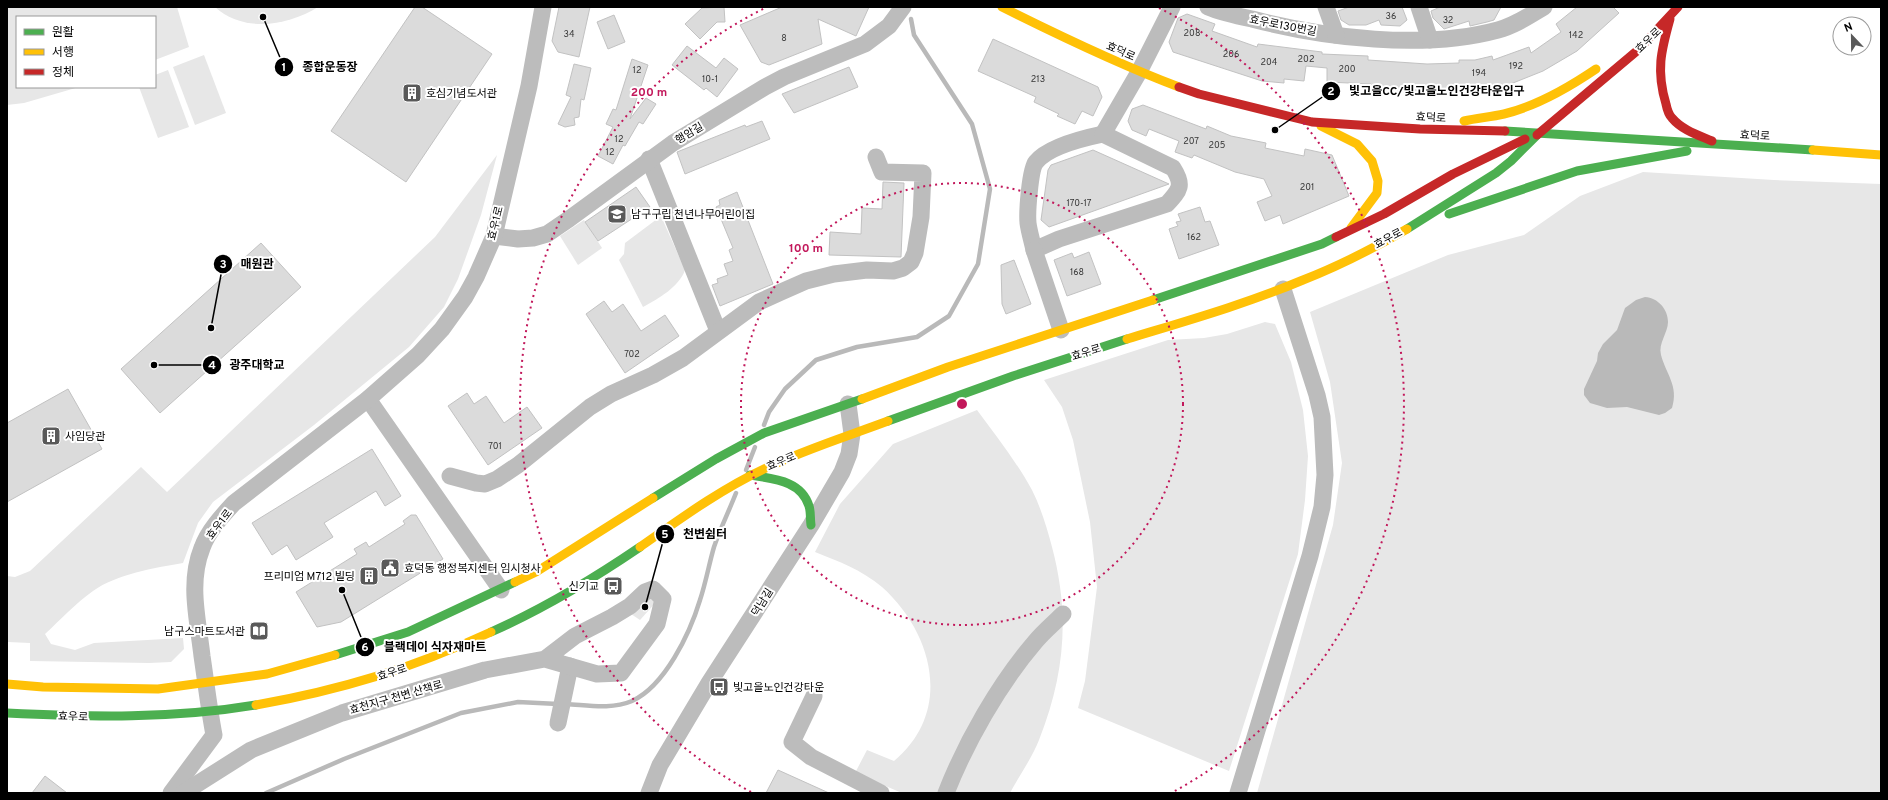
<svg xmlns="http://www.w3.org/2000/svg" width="1888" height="800" viewBox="0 0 1888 800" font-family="Overpass,'Noto Sans KR',sans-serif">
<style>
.green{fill:#e7e7e7}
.water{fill:#b9b9b9}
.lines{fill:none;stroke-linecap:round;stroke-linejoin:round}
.stream{stroke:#b9b9b9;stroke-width:4.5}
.building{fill:#dbdbdb;stroke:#c2c2c2}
.street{stroke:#bcbcbc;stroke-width:17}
.fast{stroke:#4caf50;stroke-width:9}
.slow{stroke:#ffc107;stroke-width:9}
.jam{stroke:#c62828;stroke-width:9}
.ring{fill:none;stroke:#c2185b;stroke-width:2;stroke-dasharray:2 4}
.labels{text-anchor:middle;stroke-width:4;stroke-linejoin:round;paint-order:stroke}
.number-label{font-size:9px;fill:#373737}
.street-label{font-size:11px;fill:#000;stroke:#fff}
.poi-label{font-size:11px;fill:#000;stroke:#fff;text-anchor:start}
.centre{fill:#c2185b;stroke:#fff;stroke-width:2}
.ring-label{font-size:12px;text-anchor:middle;font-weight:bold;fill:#c2185b;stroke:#fff;stroke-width:4;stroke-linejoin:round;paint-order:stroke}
.leader{fill:none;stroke:#000;stroke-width:1.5}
.callout-dot{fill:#000;stroke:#fff;stroke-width:1.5}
.mark-label{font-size:12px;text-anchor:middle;font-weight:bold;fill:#fff}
.callout-label{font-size:12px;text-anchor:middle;font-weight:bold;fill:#000;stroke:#fff;stroke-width:4;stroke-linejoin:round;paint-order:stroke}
</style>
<rect width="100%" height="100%" fill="#fff"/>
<g class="green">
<polygon points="7,7 177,7 189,47 155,60 155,17 17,17 17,87 79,87 24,103 7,105"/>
<path d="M 215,7 L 318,7 C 288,26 243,33 215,7 Z"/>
<polygon points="204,55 226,113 195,125 173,67"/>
<polygon points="168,70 189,127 158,138 139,87 155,87 155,75"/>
<path d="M 497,155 L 481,215 L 458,279 L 444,307 L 409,347 L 314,425 L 213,502 L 198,523 L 183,563 C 154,568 117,574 93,591 C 76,603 60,620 45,634 L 51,644 L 75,650 L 94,643 L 183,638 L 184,649 L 171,662 L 149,663 L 30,661 L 30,643 L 8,642 L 7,659 L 7,576 L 15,577 L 30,571 L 141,467 L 167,492 L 435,237 Z"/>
<polygon points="1643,172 1774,180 1881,184 1881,793 1257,793 1333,525 1342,463 1330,382 1310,312 1448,255 1524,235 1580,196"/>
<path d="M 661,216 L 685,270 C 679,287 658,299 643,307 L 619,260 L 624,254 L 625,243 Z"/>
<polygon points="584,220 602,248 578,265 560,236"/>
<polygon points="1265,322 1275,324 1291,362 1303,410 1308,456 1305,500 1298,554 1229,771 1078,708 1085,681 1097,587 1090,522 1073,440 1062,407 1044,380 1168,340 1204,338 1227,334"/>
<path d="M 977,410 C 996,436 1016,461 1032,490 C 1041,508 1047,528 1052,547 C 1070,615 1065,674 1039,740 C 1032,758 1019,776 1010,793 L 902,793 L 855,773 L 867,750 L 894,761 C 953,712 934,634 882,587 C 862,570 838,561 815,552 L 840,504 L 893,444 Z"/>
<polygon points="649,596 658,600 640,620 631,614"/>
</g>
<path class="water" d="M 1645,297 C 1658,298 1668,309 1668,322 C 1668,333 1658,343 1661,355 C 1666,374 1679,386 1672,408 L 1665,413 L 1659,415 L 1627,407 L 1607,408 L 1590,403 L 1584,395 L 1584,389 L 1597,361 L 1598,353 L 1603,344 L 1617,330 L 1625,308 L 1636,300 Z"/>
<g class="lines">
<g class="stream">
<polyline points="764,425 769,412 785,389 816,360 857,347 917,337 949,316 978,264 990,189 972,124 914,35 911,19"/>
<polyline points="746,470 755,447"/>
<path d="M 566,704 C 587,705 611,710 632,701 C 665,686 690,633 700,600 C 706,582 709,564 714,547 C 720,529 729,511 736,493"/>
<polyline points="266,793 344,759 461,713 518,702 558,704"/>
</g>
</g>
<g class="building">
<polygon points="415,7 422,7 492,54 406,182 331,131"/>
<polygon points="559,7 590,7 579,57 558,52 552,41"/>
<polygon points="724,7 725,22 717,22 700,39 685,24 702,8"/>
<polygon points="782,7 869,7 856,36 818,19 822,44 769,65 761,62 740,25"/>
<polygon points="1349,7 1402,7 1407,20 1400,26 1381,25 1379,20 1366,25 1349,25 1341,20 1338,11"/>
<polygon points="1440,7 1501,7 1494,20 1487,22 1470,26 1469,21 1444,29 1433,18 1431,11"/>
<polygon points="1577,7 1613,7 1619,13 1577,51 1543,71 1508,85 1483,90 1409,92 1371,89 1371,84 1327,82 1327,68 1306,66 1304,81 1284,79 1284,83 1262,81 1173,52 1169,42 1178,18 1187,14 1215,24 1212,31 1257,47 1258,44 1322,52 1322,54 1368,56 1368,60 1427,64 1459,63 1459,60 1475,60 1492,56 1493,60 1529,47 1531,53 1561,32 1556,24"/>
<polygon points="614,15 625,42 608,49 597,22"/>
<polygon points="993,39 1098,87 1102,97 1093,116 1082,111 1075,124 1057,116 1059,114 1034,102 1036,97 978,71"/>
<polygon points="687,46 716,68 724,58 738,69 717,97 706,88 704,90 672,65"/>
<polygon points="632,59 648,65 630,119 646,98 656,104 643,124 639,122 625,146 623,145 613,164 598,156 613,127 606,124 613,109 616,110"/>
<polygon points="574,64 591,68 584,100 581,99 579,117 574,118 575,125 565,127 558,124 571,97 566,95"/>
<polygon points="849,67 858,87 794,113 782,94"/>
<polygon points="1143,105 1206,129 1207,126 1231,136 1266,143 1265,148 1304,156 1305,149 1332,155 1349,196 1283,224 1280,215 1265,221 1257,202 1272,196 1264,179 1235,172 1194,155 1192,158 1175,152 1179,141 1149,129 1146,136 1132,130 1128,121 1132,109"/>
<polygon points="762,121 770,139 685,174 677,152 745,125 746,127"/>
<polygon points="1093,150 1169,184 1049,227 1041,220 1048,170 1051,165"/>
<polygon points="883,182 904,183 901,257 829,255 830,232 861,234 862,208 882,209"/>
<polygon points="636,187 650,207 598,241 585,222"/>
<polygon points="737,192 773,284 720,306 712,285 718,283 717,279 728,275 724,264 733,261 729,250 733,248 716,207 720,205 719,200"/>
<polygon points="1200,207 1205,222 1210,221 1219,245 1179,259 1169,229 1178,226 1176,222 1181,221 1178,214"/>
<polygon points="261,243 301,287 160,413 121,369"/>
<polygon points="1089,252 1101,284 1067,296 1054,260 1072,253 1074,258"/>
<polygon points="1014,260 1031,304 1006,314 1002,304 1001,265"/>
<polygon points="604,301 612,312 623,304 641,331 665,315 679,336 625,373 586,314"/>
<polygon points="68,389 102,449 7,502 7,423"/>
<polygon points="467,393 474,404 486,396 504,423 527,407 542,428 488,465 448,406"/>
<polygon points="372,449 401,496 385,506 376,491 324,523 333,537 296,560 287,545 272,555 252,523"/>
<polygon points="411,515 416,515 443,559 341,622 317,627 296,592 357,554 354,549 366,542 369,547 405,524 403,521"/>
<polygon points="778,770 829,793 766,793"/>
<polygon points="45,776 67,793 32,793"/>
</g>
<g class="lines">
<g class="street">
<path d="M 1208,7 C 1222,13 1237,16 1252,19 C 1325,38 1424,50 1498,30 C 1514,26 1529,16 1544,7"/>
<polyline points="1326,7 1336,35"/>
<polyline points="1419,7 1430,40"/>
<path d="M 1103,134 L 1173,168 C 1184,185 1180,190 1167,204 L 1059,239 L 1034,250 C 1032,241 1029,231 1028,223 C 1027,212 1030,169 1036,162 C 1048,147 1084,138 1103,134 Z"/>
<polyline points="1103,134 1139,72 1172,7"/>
<polyline points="649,159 718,331"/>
<polyline points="494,236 518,239 533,238 547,234 569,219 673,143 765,87 784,77 865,44 889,26 903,7"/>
<polyline points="1034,250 1061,330"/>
<polyline points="368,399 501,590"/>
<polyline points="450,476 476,483 485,484 497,479 518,465 590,407 611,394 653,375 683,358 759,302 781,292 806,281 834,274 867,270 893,271 903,268 911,262 915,253 921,217 923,173 882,172 876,157"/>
<polyline points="814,696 792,742 811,757 881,793"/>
<polyline points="558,723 570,666"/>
<path d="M 171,793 L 214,735 C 209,709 206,683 202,656 C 198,620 188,583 202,548 C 208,531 222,516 234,503 L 368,399 L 418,355 L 442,329 L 465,297 L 476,277 L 494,236 L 529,86 L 543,7"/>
<polyline points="183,793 251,750 342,713 485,670 545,659 597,674 621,673 657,624 663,599 653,589 645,592 630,606 612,617 575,636 545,659"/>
<polyline points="649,793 660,765 709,683 811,525 842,472 849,454 852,434 848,404"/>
<path d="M 946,793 C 966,742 999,684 1035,642 C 1043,632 1054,623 1063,614"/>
<polyline points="1238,793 1310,556 1322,507 1325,475 1322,417 1317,395 1283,289"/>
</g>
<g class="fast">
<polyline points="1505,131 1813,150"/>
<polyline points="1449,214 1577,171 1687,151"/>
<polyline points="1407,229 1496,173 1511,161 1537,135"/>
<polyline points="1153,300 1322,244 1336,237"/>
<polyline points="888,421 1013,376 1127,339"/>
<path d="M 750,475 C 773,479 801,480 809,506 C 811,512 810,519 811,525"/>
<polyline points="653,498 716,459 764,433 862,399"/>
<path d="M 491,632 C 543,609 593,579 640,547"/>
<polyline points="335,655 408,632 515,582"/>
<path d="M 7,713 C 90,717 173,719 256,705"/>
</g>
<g class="slow">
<path d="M 1002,7 C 1060,36 1118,64 1179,87"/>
<path d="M 1464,121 C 1477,118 1491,117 1504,114 C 1537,106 1568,88 1596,69"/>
<polyline points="1321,126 1357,144 1372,161 1378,181 1377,193 1351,228"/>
<polyline points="1813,150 1881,155"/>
<path d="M 1127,339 C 1186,321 1246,304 1303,280 C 1339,266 1374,248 1407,229"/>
<polyline points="862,399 948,367 1153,300"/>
<path d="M 640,547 C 680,519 721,489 766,468 C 806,449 848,436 888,421"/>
<polyline points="515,582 536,572 653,498"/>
<polyline points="7,684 43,687 158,689 267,674 335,655"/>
<path d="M 256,705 C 341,690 413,668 491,632"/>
</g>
<g class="jam">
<path d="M 1670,19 C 1661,51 1656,71 1666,104 C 1667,109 1668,114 1672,118 C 1682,130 1698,135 1712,141"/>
<polyline points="1179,87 1199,94 1312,122 1420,129 1505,131"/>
<polyline points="1537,135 1638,50 1678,7"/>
<polyline points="1336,237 1384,214 1453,174 1525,139"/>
</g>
</g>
<g class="ring">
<circle cx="962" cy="404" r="221"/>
<path d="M751 792A442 442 0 0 1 765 8M1159 8A442 442 0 0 1 1173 792"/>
</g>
<defs>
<symbol id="building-square" viewBox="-11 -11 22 22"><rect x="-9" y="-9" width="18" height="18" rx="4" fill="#595959" stroke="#fff"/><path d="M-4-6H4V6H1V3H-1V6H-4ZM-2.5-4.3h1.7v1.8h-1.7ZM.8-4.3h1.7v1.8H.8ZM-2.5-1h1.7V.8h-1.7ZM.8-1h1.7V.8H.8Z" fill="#fff"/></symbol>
<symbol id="school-square" viewBox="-11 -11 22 22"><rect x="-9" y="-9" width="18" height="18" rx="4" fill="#595959" stroke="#fff"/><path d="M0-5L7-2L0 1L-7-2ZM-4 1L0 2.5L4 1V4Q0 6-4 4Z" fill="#fff"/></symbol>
<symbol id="civic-square" viewBox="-11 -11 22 22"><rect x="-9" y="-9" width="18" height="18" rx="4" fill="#595959" stroke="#fff"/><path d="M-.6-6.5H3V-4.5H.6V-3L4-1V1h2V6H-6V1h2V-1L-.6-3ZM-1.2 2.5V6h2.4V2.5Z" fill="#fff"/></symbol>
<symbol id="bus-square" viewBox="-11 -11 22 22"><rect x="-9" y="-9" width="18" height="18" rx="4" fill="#595959" stroke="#fff"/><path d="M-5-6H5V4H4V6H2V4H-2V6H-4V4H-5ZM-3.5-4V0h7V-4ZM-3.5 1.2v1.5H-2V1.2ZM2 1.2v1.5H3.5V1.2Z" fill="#fff"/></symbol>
<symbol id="library-square" viewBox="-11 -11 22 22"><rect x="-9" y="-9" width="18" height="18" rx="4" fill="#595959" stroke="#fff"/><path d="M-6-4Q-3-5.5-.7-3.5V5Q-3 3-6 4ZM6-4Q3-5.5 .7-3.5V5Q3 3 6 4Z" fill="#fff"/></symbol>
</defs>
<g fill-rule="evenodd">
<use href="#building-square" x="401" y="82" width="22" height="22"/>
<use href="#school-square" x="606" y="203" width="22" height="22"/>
<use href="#building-square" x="40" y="425" width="22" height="22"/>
<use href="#civic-square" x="379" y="557" width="22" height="22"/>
<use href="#building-square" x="358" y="565" width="22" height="22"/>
<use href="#bus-square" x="602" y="575" width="22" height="22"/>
<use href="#library-square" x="248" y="620" width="22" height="22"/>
<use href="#bus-square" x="708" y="676" width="22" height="22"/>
</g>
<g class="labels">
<g class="number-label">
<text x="1391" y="19">36</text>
<text x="1448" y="23">32</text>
<text x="1192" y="36">208</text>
<text x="569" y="37">34</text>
<text x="1576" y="38">142</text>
<text x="784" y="41">8</text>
<text x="1231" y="57">206</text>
<text x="1306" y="62">202</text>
<text x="1269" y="65">204</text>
<text x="1516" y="69">192</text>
<text x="1347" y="72">200</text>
<text x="637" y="73">12</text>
<text x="1479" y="76">194</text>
<text x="710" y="82">10-1</text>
<text x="1038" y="82">213</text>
<text x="619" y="142">12</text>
<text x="1191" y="144">207</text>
<text x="1217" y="148">205</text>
<text x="610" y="155">12</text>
<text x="1307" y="190">201</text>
<text x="1079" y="206">170-17</text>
<text x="1194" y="240">162</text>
<text x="1077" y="275">168</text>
<text x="632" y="357">702</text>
<text x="495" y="449">701</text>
</g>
<g class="street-label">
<text transform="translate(1283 25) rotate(11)" y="4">효우로130번길</text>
<text transform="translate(1648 40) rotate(-44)" y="4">효우로</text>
<text transform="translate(1121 51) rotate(24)" y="4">효덕로</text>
<text transform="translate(1431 117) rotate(3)" y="4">효덕로</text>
<text transform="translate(689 133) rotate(-31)" y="4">행암길</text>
<text transform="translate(1755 135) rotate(3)" y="4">효덕로</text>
<text transform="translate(495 223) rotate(-76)" y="4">효우1로</text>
<text transform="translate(1388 238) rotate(-28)" y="4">효우로</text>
<text transform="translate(1086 352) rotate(-17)" y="4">효우로</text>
<text transform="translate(781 461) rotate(-23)" y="4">효우로</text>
<text transform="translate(219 524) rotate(-53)" y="4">효우1로</text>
<text transform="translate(762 602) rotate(-58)" y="4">덕남길</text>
<text transform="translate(392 672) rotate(-18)" y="4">효우로</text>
<text transform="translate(396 697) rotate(-16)" y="4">효천지구 천변 산책로</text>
<text transform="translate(73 716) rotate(2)" y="4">효우로</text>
</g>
<g class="poi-label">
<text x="426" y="97">호심기념도서관</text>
<text x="631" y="218">남구구립 천년나무어린이집</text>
<text x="65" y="440">사임당관</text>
<text x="404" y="572">효덕동 행정복지센터 임시청사</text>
<text x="355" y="580" text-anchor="end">프리미엄 M712 빌딩</text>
<text x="599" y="590" text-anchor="end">신기교</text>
<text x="245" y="635" text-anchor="end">남구스마트도서관</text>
<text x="733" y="691">빛고을노인건강타운</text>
</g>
</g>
<circle cx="962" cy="404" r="6" class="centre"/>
<g class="ring-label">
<text x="649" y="96">200 m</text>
<text x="806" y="252">100 m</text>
</g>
<path class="leader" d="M263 17L284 67M1275 130L1331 91M211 328L223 264M154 365L212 365M645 607L665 534M342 590L365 647"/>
<g class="callout-dot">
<circle cx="263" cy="17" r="4"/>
<circle cx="1275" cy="130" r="4"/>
<circle cx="211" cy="328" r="4"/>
<circle cx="154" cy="365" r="4"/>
<circle cx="645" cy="607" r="4"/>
<circle cx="342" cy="590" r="4"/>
<circle cx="284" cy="67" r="10"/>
<circle cx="1331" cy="91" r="10"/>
<circle cx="223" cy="264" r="10"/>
<circle cx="212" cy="365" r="10"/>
<circle cx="665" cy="534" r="10"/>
<circle cx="365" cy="647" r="10"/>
</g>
<g class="mark-label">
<text x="284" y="71">1</text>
<text x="1331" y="95">2</text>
<text x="223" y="268">3</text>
<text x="212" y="369">4</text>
<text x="665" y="538">5</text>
<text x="365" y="651">6</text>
</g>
<g class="callout-label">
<text x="330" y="71">종합운동장</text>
<text x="1437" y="95">빛고을CC/빛고을노인건강타운입구</text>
<text x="257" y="268">매원관</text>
<text x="257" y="369">광주대학교</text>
<text x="705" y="538">천변쉼터</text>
<text x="435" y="651">블랙데이 식자재마트</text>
</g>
<rect width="1888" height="800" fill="none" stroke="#000000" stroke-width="16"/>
<rect x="16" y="16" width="140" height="72" fill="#ffffff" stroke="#999999"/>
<rect x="24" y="29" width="20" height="6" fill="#4caf50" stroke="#999999"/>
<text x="52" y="36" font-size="12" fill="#000000">원활</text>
<rect x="24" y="49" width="20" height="6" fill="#ffc107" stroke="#999999"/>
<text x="52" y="56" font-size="12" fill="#000000">서행</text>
<rect x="24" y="69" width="20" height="6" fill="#c62828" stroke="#999999"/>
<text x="52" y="76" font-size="12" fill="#000000">정체</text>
<g transform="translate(1852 36) rotate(338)"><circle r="19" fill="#ffffff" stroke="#999999"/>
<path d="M0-3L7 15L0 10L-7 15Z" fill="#595959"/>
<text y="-6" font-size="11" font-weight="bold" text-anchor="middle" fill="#000000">N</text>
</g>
</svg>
